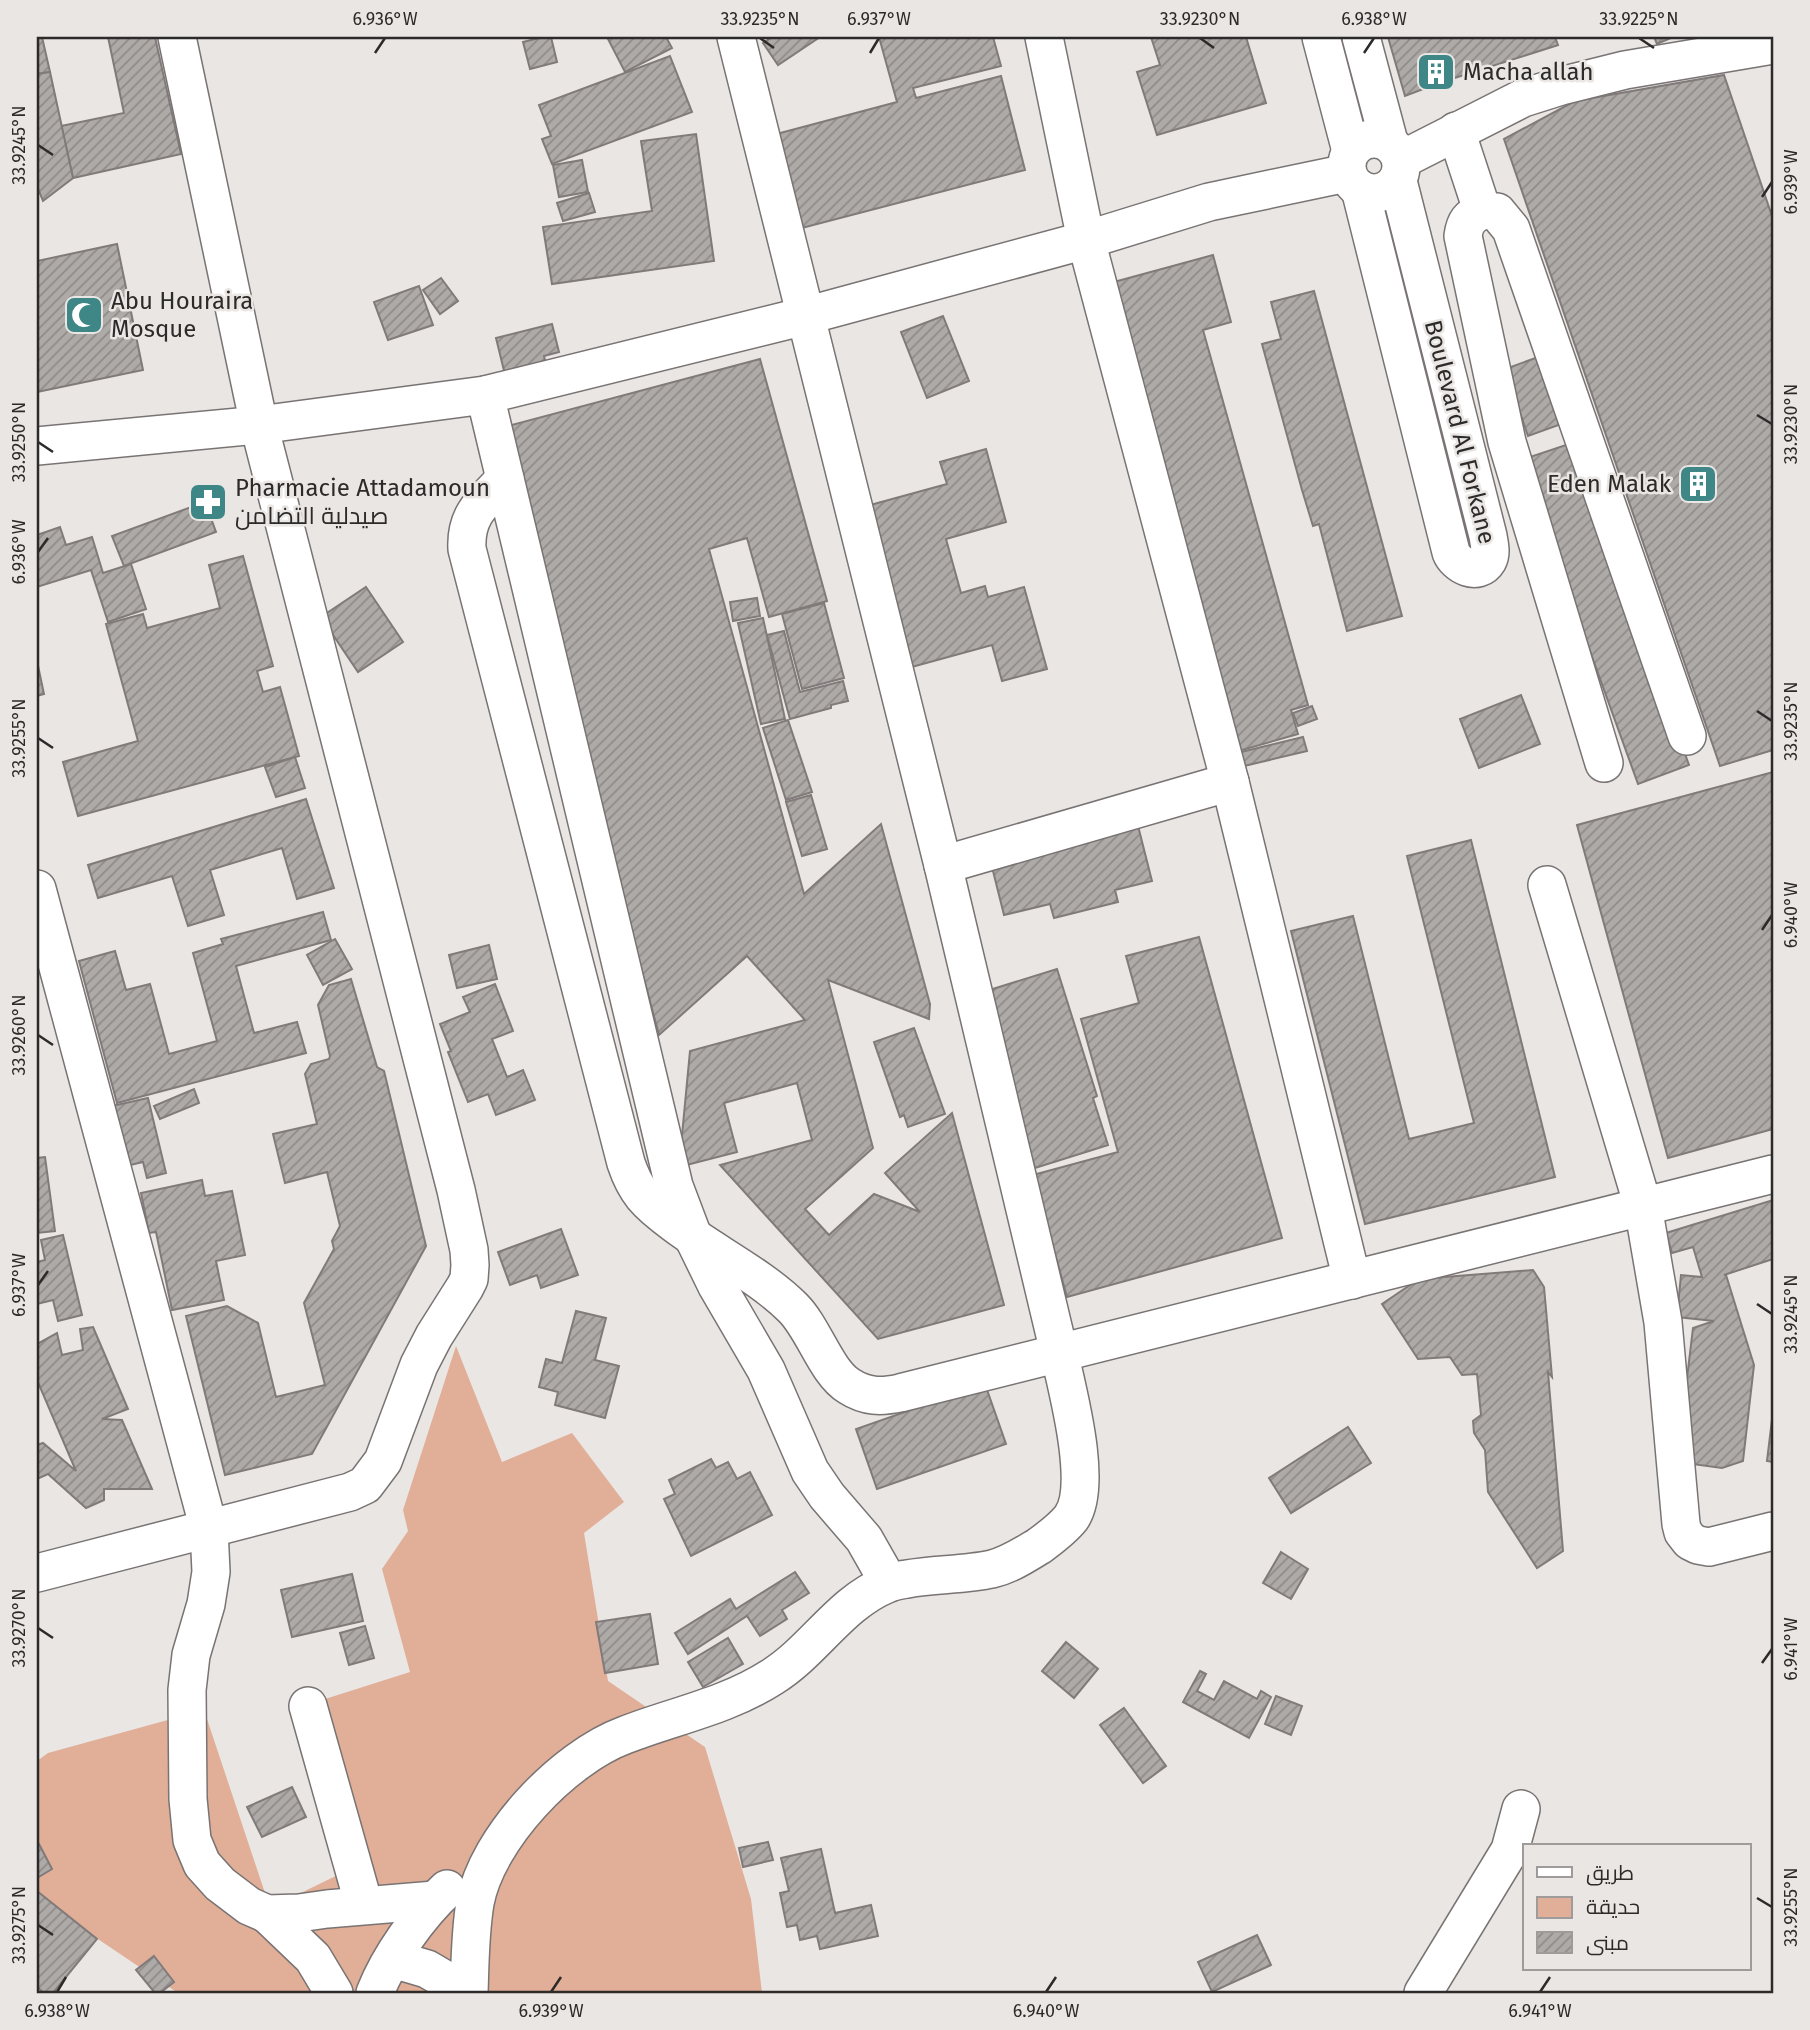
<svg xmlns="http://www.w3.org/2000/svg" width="1810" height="2030" viewBox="0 0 1810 2030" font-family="'Fira Sans',Cairo,sans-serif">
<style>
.green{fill:#e1ae98}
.building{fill:url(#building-hatch);stroke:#807b7a;stroke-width:2}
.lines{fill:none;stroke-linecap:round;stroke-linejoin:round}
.minor-casing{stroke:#797473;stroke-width:40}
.minor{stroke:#fff;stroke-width:37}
.ticks{fill:none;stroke:#2d2b2a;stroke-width:2.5}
.labels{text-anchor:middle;stroke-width:5;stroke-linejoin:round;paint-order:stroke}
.poi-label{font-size:24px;fill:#2d2b2a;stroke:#eae6e4;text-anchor:start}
.street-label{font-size:24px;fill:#2d2b2a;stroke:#eae6e4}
.neatline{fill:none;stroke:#2d2b2a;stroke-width:2.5}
.ticks-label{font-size:18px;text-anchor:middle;fill:#2d2b2a}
</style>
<defs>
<pattern id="building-hatch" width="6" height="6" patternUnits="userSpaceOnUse" patternTransform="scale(1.75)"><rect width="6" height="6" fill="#aeaaa8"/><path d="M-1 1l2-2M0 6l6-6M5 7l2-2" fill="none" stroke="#8e8b89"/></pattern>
</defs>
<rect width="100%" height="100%" fill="#eae6e4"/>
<polygon class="green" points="456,1346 502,1462 572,1433 624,1502 584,1533 608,1681 705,1747 751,1899 762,1993 178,1993 37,1898 37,1761 48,1753 204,1710 270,1908 346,1871 303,1706 410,1672 382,1569 408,1531 403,1510"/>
<g class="building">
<polygon points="37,37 42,37 50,72 37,74"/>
<polygon points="108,37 155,37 181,154 73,178 61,126 124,113"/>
<polygon points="543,37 551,37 557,62 530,69 523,42"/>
<polygon points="607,37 666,37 672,48 625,72"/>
<polygon points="772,37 820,37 778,65 763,43"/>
<polygon points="879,37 993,37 1001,66 913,88 916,98 1001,76 1025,170 794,230 769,136 897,102"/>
<polygon points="1151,37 1246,37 1266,103 1157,135 1137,72 1160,65"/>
<polygon points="1388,37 1555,37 1558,45 1439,83 1405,96"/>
<polygon points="1654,37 1673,37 1657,44"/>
<polygon points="670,56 692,112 552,164 542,139 551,136 539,105"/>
<polygon points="50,72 73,178 43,201 37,186 37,74"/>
<polygon points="1724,75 1773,219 1773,750 1720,766 1504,139 1575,101"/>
<polygon points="696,134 714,261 552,284 543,227 652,211 641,141"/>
<polygon points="582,160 588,192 559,197 553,165"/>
<polygon points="589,193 595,212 563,221 557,203"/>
<polygon points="117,244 143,370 37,392 37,261"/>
<polygon points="1213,255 1231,322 1203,330 1308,705 1291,710 1298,734 1235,752 1103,285"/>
<polygon points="441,278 458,301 440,314 423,290"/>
<polygon points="419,286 433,325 388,340 374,302"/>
<polygon points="1314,291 1402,616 1347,631 1319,524 1313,526 1302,490 1262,344 1281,339 1271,302"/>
<polygon points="943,316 969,381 927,398 901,332"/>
<polygon points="552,324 559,352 544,356 548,373 507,383 496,338"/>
<polygon points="1544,355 1567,422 1528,436 1505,369"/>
<polygon points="760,359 827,601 769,617 747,538 709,549 804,894 881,824 930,1004 929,1019 828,980 873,1148 805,1209 829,1235 874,1194 920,1212 885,1173 952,1113 1004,1305 878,1339 720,1165 812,1140 797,1083 724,1103 737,1152 679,1167 690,1051 805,1020 747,956 659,1035 497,429"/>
<polygon points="1578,441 1647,649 1689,765 1638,784 1521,460"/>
<polygon points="986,449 1006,522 946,539 961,593 985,586 988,597 1024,587 1047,669 1002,681 992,645 908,668 863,507 947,484 940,462"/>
<polygon points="205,502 216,532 124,566 112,536"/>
<polygon points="60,527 66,545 92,537 103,573 131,564 146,609 108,622 91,570 37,587 37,535"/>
<polygon points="243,556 273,666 257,671 263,692 280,687 299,756 78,816 63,762 138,741 106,624 143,614 147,628 220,608 209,565"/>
<polygon points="366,587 403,642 358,672 321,617"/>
<polygon points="757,598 760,616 733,621 730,602"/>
<polygon points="824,603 844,678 802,689 782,614"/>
<polygon points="763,618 785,719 761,724 738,623"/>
<polygon points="784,631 800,692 843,681 848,701 831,705 831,708 790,719 767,635"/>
<polygon points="37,661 44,694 37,696"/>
<polygon points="1521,695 1540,744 1479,768 1460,719"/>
<polygon points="1312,706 1317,719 1298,726 1293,713"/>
<polygon points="788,720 812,792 786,800 763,728"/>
<polygon points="1303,737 1307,751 1240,767 1237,753"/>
<polygon points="295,757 305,788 276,797 265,767"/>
<polygon points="1773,772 1773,1129 1668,1158 1577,825"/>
<polygon points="811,795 827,849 802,856 786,802"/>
<polygon points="306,799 334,888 297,899 282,848 210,870 224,915 188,926 172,876 98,898 88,865"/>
<polygon points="1136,818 1152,881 1115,890 1118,902 1054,918 1050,904 1004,915 989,855"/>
<polygon points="1471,840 1555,1177 1365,1224 1291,931 1353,916 1409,1139 1474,1123 1407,856"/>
<polygon points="323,912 331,940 236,966 254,1033 297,1022 306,1053 117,1103 79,961 115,951 126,990 150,984 169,1054 217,1041 193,953 223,944 221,939"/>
<polygon points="1199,937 1282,1238 1067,1297 1033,1175 1118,1152 1081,1019 1139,1003 1126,956"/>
<polygon points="335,939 352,969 323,985 307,955"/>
<polygon points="489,945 497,979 457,988 449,955"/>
<polygon points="1057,969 1097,1096 1093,1098 1108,1145 1035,1168 980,993"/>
<polygon points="351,979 377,1067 384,1071 426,1246 312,1454 225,1475 186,1316 227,1306 258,1323 276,1397 325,1385 304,1303 334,1249 332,1241 340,1226 327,1172 285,1183 273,1134 317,1124 305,1074 311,1064 329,1059 330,1056 318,1005 329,985"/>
<polygon points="495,984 513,1031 492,1039 507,1077 523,1070 535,1100 496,1115 488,1094 468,1102 448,1052 451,1051 440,1024 470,1012 463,997"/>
<polygon points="914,1028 945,1114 908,1127 904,1115 900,1117 874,1042"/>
<polygon points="194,1089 199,1103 160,1119 154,1106"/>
<polygon points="148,1098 166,1173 147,1178 143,1162 126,1166 112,1106"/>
<polygon points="45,1157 55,1231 37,1233 37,1158"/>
<polygon points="202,1180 205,1196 232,1191 245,1255 216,1261 224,1300 172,1310 156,1232 149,1233 141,1193"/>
<polygon points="1773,1200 1773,1259 1724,1275 1726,1275 1754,1365 1743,1461 1722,1468 1677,1462 1693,1328 1714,1321 1677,1317 1681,1275 1702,1277 1693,1247 1672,1253 1666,1233"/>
<polygon points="561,1229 578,1275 541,1288 537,1275 510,1285 498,1252"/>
<polygon points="63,1235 82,1315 58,1321 53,1300 37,1304 37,1262 45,1260 41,1240"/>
<polygon points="1533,1270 1544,1287 1552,1377 1548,1372 1563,1551 1537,1568 1488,1492 1485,1450 1474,1433 1473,1421 1481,1415 1477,1374 1462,1375 1450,1357 1418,1359 1382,1304 1419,1279"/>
<polygon points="576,1311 606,1318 595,1360 619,1366 605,1418 555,1405 558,1392 539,1387 546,1359 562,1363"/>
<polygon points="93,1327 128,1409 102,1419 122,1420 152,1489 104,1489 104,1500 86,1508 48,1474 37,1479 37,1445 43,1443 76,1471 37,1380 37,1344 57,1333 62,1355 83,1350 80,1329"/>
<polygon points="985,1384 1006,1444 877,1489 856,1429"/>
<polygon points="1773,1411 1773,1462 1767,1461"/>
<polygon points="1348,1427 1371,1463 1291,1513 1269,1478"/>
<polygon points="711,1459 716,1468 728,1462 737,1479 750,1472 772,1515 691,1556 664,1499 675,1494 669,1480"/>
<polygon points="1281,1552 1308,1569 1291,1599 1263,1583"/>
<polygon points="795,1572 809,1593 782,1610 787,1619 760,1636 747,1616 688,1654 675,1633 730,1599 736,1609"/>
<polygon points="352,1574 363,1621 292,1637 281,1590"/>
<polygon points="650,1614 658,1664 605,1673 596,1622"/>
<polygon points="365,1626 374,1658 349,1665 340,1633"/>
<polygon points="728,1638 743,1664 703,1687 688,1662"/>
<polygon points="1066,1642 1098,1669 1074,1698 1042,1671"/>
<polygon points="1200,1671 1206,1674 1197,1691 1214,1700 1224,1681 1257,1699 1261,1691 1271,1697 1249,1738 1183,1702"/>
<polygon points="1276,1696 1302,1706 1291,1735 1265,1724"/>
<polygon points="1124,1708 1166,1766 1143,1783 1100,1725"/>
<polygon points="292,1787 306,1817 262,1837 247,1807"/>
<polygon points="768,1842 773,1860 743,1867 739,1848"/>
<polygon points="39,1844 52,1869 37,1878 37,1845"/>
<polygon points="821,1849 835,1913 871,1905 878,1936 820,1949 817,1936 800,1940 797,1925 787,1927 780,1893 789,1891 781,1858"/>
<polygon points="37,1891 97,1939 53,1993 44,1993 37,1987"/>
<polygon points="1257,1935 1271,1965 1212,1992 1198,1962"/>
<polygon points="154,1956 174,1982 160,1993 155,1993 136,1970"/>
</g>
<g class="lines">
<defs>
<g id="minor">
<polyline points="1044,37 1086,240 1230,782 1352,1280"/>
<polyline points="1321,37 1351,151"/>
<polyline points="1361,37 1389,142"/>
<polyline points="1456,131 1482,210 1497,212 1511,229 1687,736"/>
<circle cx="1374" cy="166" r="27"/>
<polyline points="1401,160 1523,98 1561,86 1625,70 1773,45"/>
<path d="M 1360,189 L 1451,552 C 1456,565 1478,577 1488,560 C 1492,553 1489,543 1488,536 L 1398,181"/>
<path d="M 1482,210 C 1469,217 1465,222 1463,236 L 1507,442 L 1604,763"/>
<polyline points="485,395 674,1186 694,1239 717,1286 766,1370 810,1471 827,1496 864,1539 889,1583"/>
<polyline points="37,446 259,425 485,395 805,316 1086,240 1209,202 1347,173"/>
<path d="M 505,479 C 483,502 465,515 467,549 L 626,1163 C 630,1175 635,1186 643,1196 C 652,1207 664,1216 675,1224 C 712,1252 761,1276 793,1308 C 814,1329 826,1372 849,1386 C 866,1397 881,1397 900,1393 L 1773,1174"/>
<polyline points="943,865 1230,782"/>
<polyline points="1547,885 1643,1206 1663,1322 1681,1524 1683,1532 1690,1541 1698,1545 1709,1547 1773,1531"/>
<polyline points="37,889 209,1529 211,1572 206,1604 191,1655 187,1690 188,1799 192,1840 202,1864 220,1884 249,1906 267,1914 299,1913 327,1909 435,1900"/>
<polyline points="37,1573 350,1492 365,1485 383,1461 419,1365 434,1336 465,1287 469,1279 470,1265 469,1250 456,1190 259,425 177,37"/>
<polyline points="308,1706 364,1905"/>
<polyline points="267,1914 313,1958 334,1993"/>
<polyline points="393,1959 427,1969 468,1993"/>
<path d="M 375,1993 C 389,1957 419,1915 447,1889"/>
<path d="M 469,1993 C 470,1964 470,1933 475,1903 C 487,1838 563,1758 625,1735 C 674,1716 727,1706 772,1677 C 814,1651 840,1603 887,1584 C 893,1581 901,1580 907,1579 C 935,1574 964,1575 992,1569 C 1009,1565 1024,1555 1039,1546 C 1050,1538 1063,1528 1071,1518 C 1094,1486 1067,1389 1059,1352 L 943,865 L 736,37"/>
<polyline points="1423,1993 1510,1850 1521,1809"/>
</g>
</defs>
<use href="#minor" class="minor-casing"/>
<use href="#minor" class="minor"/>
</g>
<path class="ticks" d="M 760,38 L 774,48M 1200,38 L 1214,48M 1639,38 L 1654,48M 375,53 L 385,38M 870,53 L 879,38M 1364,53 L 1374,38M 38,145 L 53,155M 1762,197 L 1772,182M 1757,415 L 1772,424M 38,442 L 53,452M 38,552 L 48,538M 1757,711 L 1772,721M 38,738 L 53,748M 1762,930 L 1772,915M 38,1035 L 53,1045M 38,1285 L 48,1271M 1757,1304 L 1772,1314M 38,1628 L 53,1638M 1762,1663 L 1772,1649M 1757,1898 L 1772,1907M 38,1925 L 53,1935M 57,1992 L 66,1977M 551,1992 L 561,1977M 1046,1992 L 1056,1977M 1540,1992 L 1550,1977"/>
<defs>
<symbol id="building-square" viewBox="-11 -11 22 22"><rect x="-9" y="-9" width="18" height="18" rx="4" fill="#3f8787" stroke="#eae6e4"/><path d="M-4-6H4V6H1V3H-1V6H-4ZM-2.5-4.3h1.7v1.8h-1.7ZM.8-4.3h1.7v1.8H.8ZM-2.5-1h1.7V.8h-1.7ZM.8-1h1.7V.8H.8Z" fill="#fff"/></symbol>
<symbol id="mosque-square" viewBox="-11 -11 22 22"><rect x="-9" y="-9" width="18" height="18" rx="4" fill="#3f8787" stroke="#eae6e4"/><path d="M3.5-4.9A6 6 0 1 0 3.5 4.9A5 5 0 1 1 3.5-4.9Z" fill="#fff"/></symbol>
<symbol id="pharmacy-square" viewBox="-11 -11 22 22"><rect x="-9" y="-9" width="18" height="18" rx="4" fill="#3f8787" stroke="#eae6e4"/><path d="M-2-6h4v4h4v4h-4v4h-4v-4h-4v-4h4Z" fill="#fff"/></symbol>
</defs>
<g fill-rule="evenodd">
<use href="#building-square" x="1414" y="50" width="44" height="44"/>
<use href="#mosque-square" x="62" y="293" width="44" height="44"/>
<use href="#building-square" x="1676" y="462" width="44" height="44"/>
<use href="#pharmacy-square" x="186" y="480" width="44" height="44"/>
</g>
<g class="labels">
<g class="poi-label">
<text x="1463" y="80">Macha allah</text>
<text x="111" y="309">Abu Houraira<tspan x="111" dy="28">Mosque</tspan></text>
<text x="1671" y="492" text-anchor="end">Eden Malak</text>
<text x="235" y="496">Pharmacie Attadamoun<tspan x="235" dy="28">صيدلية التضامن</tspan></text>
</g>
<g class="street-label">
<text transform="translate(1460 432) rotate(76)" y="8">Boulevard Al Forkane</text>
</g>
</g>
<rect width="1810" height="2030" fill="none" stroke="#eae6e4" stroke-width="77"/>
<rect x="1523" y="1844" width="228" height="126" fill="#eae6e4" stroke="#9e9b9a" stroke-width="2"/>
<rect x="1537" y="1867" width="35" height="10" fill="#ffffff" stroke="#9e9b9a" stroke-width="2"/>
<text x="1586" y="1880" font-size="21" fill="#2d2b2a">طريق</text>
<rect x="1537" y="1897" width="35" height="21" fill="#e1ae98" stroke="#9e9b9a" stroke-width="2"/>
<text x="1586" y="1914" font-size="21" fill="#2d2b2a">حديقة</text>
<rect x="1537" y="1932" width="35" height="21" fill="url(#building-hatch)" stroke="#9e9b9a" stroke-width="2"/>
<text x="1586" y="1950" font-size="21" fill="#2d2b2a">مبنى</text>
<rect x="38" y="38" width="1734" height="1954" class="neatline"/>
<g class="ticks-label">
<text x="385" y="25">6.936°W</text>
<text x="760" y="25">33.9235°N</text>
<text x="879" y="25">6.937°W</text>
<text x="1200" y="25">33.9230°N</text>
<text x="1374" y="25">6.938°W</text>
<text x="1639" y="25">33.9225°N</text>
<text transform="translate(19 145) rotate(-90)" y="6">33.9245°N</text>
<text transform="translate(1791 182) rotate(-90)" y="6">6.939°W</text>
<text transform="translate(1791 424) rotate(-90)" y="6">33.9230°N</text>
<text transform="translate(19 442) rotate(-90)" y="6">33.9250°N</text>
<text transform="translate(19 552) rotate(-90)" y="6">6.936°W</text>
<text transform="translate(1791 721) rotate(-90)" y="6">33.9235°N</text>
<text transform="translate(19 738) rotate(-90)" y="6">33.9255°N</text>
<text transform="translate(1791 915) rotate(-90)" y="6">6.940°W</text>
<text transform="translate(19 1035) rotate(-90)" y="6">33.9260°N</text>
<text transform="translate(19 1285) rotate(-90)" y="6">6.937°W</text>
<text transform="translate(1791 1314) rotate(-90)" y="6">33.9245°N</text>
<text transform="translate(19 1628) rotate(-90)" y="6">33.9270°N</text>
<text transform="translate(1791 1649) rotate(-90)" y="6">6.941°W</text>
<text transform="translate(1791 1907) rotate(-90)" y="6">33.9255°N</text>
<text transform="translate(19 1925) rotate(-90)" y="6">33.9275°N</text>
<text x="57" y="2017">6.938°W</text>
<text x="551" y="2017">6.939°W</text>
<text x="1046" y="2017">6.940°W</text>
<text x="1540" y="2017">6.941°W</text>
</g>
</svg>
